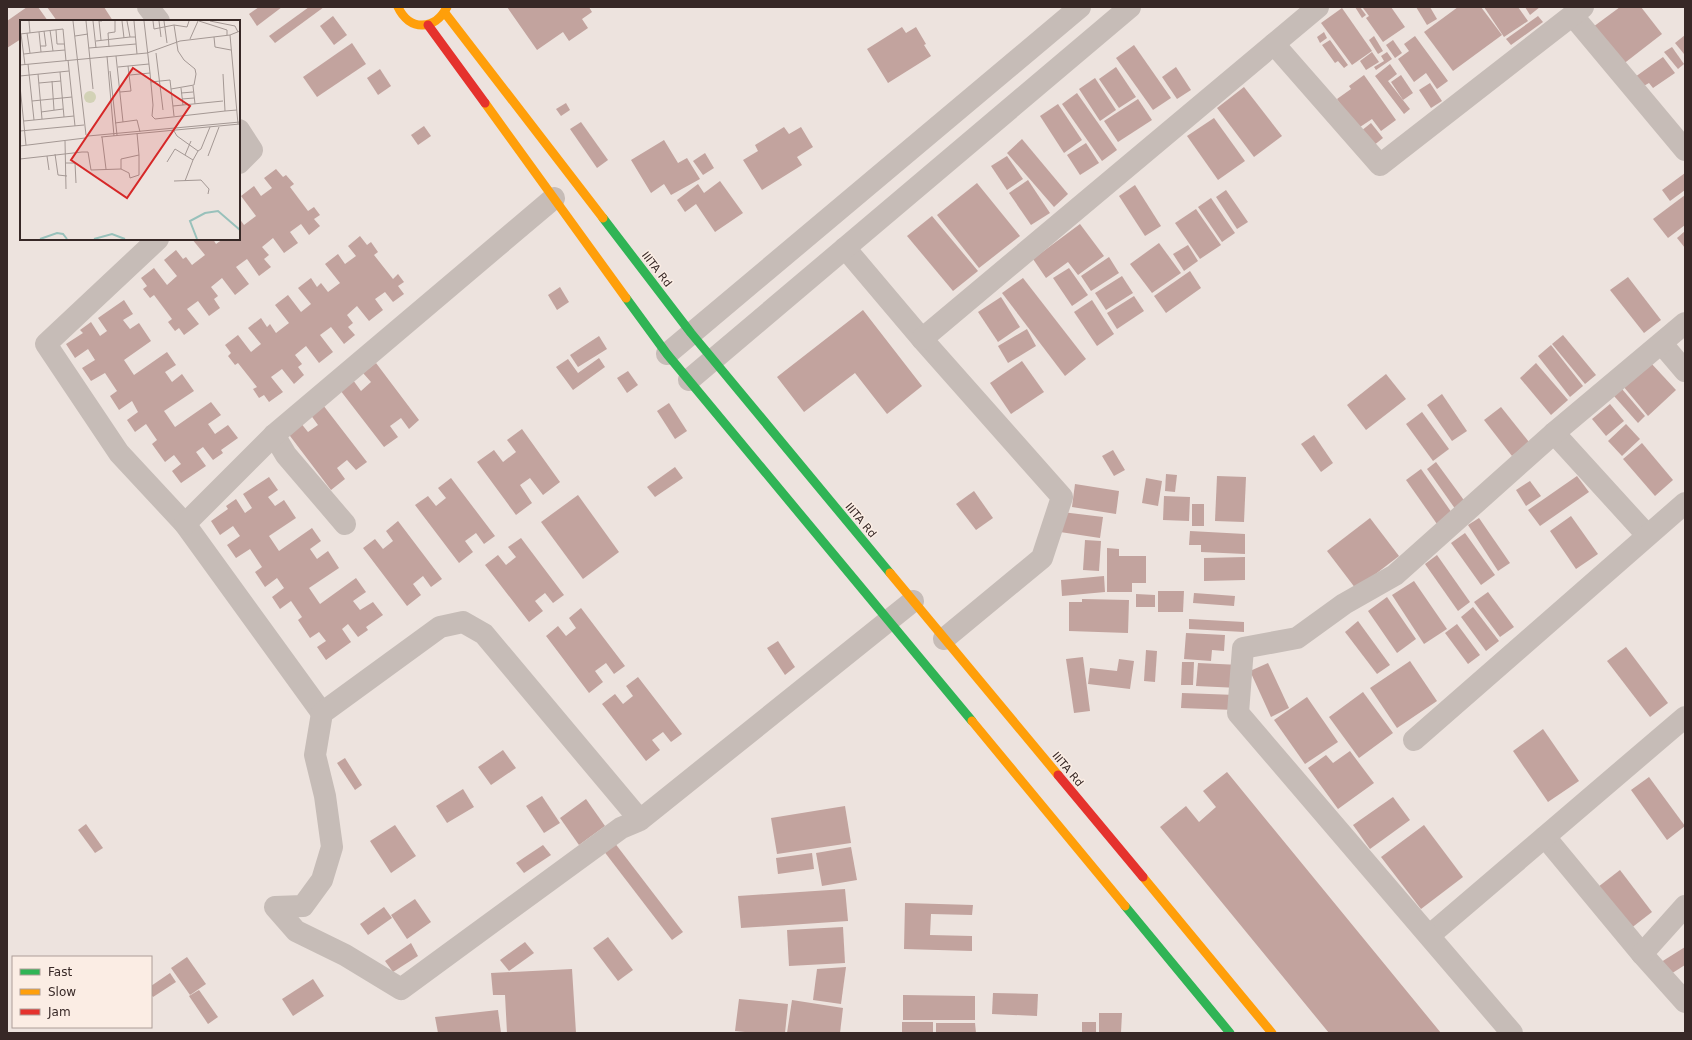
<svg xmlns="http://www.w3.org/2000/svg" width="1692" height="1040" viewBox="0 0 1692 1040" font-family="'DejaVu Sans',sans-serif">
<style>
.building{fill:#c2a39e}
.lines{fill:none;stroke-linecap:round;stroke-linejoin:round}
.street{stroke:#c6bcb7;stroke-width:22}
.fast{stroke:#30b455;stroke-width:9}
.slow{stroke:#ff9f0a;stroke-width:9}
.jam{stroke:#e5322d;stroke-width:9}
.labels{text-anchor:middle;stroke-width:3;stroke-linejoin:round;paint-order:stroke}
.street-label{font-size:11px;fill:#372826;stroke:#fbede4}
.inset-river{fill:none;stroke:#98c1bb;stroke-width:2}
.inset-road{fill:none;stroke:#a49894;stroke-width:1}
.view{fill:#d62828;fill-opacity:0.15;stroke:#d62828;stroke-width:2}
.inset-edge{fill:none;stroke:#372826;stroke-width:2}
</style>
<rect width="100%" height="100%" fill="#ede3de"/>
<g class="building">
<polygon points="27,7 38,7 48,21 21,21 21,39 7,48 7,21"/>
<polygon points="47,7 104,7 113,21 57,21"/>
<polygon points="259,7 282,7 257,26 249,14"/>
<polygon points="309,7 324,7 275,43 269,36"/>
<polygon points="507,7 589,7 592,12 582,19 588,28 569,41 563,32 537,50"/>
<polygon points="1355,7 1360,7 1366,15 1362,18"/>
<polygon points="1365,7 1391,7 1405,27 1383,42 1366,18 1369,16 1363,8"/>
<polygon points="1416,7 1430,7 1437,19 1427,25"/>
<polygon points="1458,7 1481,7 1502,35 1453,71 1424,32"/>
<polygon points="1484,7 1518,7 1528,21 1504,37"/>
<polygon points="1525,7 1540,7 1530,15"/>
<polygon points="1620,7 1641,7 1662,34 1622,65 1593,27"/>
<polygon points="1342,8 1372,51 1352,65 1321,23"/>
<polygon points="333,16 347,35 334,45 320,26"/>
<polygon points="1538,16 1543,22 1511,45 1506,39"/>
<polygon points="902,27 906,33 916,27 926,44 924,45 931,56 888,83 867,49"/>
<polygon points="1324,32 1327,38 1320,43 1317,37"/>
<polygon points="1685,35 1685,53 1684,54 1675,43"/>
<polygon points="1374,36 1383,51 1378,54 1369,40"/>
<polygon points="1415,36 1448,81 1437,89 1426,73 1414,82 1398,59 1409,51 1404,44"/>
<polygon points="1330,40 1348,65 1344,68 1338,61 1335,63 1322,45"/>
<polygon points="1393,40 1402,53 1395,58 1386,45"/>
<polygon points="352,43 366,64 317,97 303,77"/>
<polygon points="1134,45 1171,98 1153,110 1116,58"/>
<polygon points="1672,47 1684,64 1678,69 1664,52"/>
<polygon points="1372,52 1379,62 1366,70 1360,61"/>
<polygon points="1387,52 1392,59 1376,70 1374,67 1384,61 1381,56"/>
<polygon points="1663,57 1675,73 1653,88 1649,83 1642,87 1635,77"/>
<polygon points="1390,64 1397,74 1388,81 1410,109 1404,114 1375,76"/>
<polygon points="1116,67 1136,97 1119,108 1099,79"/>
<polygon points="1176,67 1191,90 1177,99 1162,77"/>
<polygon points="380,69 391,86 378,95 367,78"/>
<polygon points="1364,75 1396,120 1381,131 1372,119 1357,129 1337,99 1351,89 1349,86"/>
<polygon points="1401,75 1413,93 1403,100 1391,82"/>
<polygon points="1095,78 1116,110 1100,121 1079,89"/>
<polygon points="1430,83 1442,101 1431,108 1419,90"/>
<polygon points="1244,87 1282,136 1254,157 1217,108"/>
<polygon points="1077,93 1117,150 1102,161 1062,104"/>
<polygon points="1138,99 1152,120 1118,142 1104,121"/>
<polygon points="566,103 570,110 561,116 556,109"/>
<polygon points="1058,104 1082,140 1064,153 1040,116"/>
<polygon points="1214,118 1245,161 1218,180 1187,136"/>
<polygon points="581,122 608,160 597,168 570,129"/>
<polygon points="1371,123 1383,138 1373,146 1361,131"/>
<polygon points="424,126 431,136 418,145 411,135"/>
<polygon points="784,127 789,134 801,127 813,147 797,157 802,165 762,190 743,160 758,151 755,145"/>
<polygon points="1022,139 1068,194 1054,207 1007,153"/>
<polygon points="664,140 678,163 687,158 700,179 671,195 664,184 651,193 631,160"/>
<polygon points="1086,143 1099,163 1080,175 1067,155"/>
<polygon points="705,153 714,168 703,175 693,161"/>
<polygon points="1007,156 1023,179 1007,190 991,166"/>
<polygon points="276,169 283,177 286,175 294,184 290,187 308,211 314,207 320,215 314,219 320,226 309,235 301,224 290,232 298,243 284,253 273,238 262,247 269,255 264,259 271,267 259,276 247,259 236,267 249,284 235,295 222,278 211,287 218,296 214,299 220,308 209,316 198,301 187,309 199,324 184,335 179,328 175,331 168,322 172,319 154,295 150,298 143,289 147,286 141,278 154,268 167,285 177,276 164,260 176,250 183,259 186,257 192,265 205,255 192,239 213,239 216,244 223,239 239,239 239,218 244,225 256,216 241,196 254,186 261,196 272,188 264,178"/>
<polygon points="1685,173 1685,190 1670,201 1662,190"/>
<polygon points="1028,180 1050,213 1031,225 1009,193"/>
<polygon points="720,181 743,213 715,232 696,204 685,212 677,200 698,184 704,193"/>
<polygon points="977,183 1020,236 979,268 937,215"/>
<polygon points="1135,185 1161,226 1145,236 1119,196"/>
<polygon points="1226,190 1248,222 1237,229 1216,197"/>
<polygon points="1685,195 1685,225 1668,238 1653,219"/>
<polygon points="1211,198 1235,233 1222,242 1198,207"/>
<polygon points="1196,209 1221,245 1200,259 1175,223"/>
<polygon points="932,216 978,271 953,291 907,236"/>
<polygon points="1080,224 1104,256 1078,275 1068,262 1046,278 1033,259"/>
<polygon points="1685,231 1685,248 1677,238"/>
<polygon points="360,236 367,245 371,242 378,252 374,255 393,279 398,274 404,282 398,286 404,294 393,302 385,292 375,299 383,310 369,321 357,306 347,315 353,323 348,327 355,335 344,344 331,327 320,335 333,352 319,363 306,346 295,355 302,364 298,367 304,375 294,384 282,369 271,377 283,392 269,402 264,395 259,398 253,389 257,387 238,363 235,365 228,356 231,353 225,345 238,335 251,352 261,344 248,328 261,318 267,327 270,324 276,333 289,323 275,305 288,295 301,312 311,304 298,288 311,278 317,287 321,283 328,292 340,283 325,264 338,254 345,264 356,256 348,246"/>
<polygon points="1159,243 1181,273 1152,293 1130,264"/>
<polygon points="1188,245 1198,261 1184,271 1173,254"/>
<polygon points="1109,257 1119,273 1091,291 1081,276"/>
<polygon points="1069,268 1088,295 1072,306 1053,278"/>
<polygon points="1190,271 1201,288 1166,313 1154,296"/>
<polygon points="1122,276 1133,293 1106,310 1095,293"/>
<polygon points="1628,277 1661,320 1644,333 1610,290"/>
<polygon points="1023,278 1086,359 1065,376 1002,293"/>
<polygon points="560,287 569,302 557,310 548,295"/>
<polygon points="1134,296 1144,311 1117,329 1107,313"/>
<polygon points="1001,297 1020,327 998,342 978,312"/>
<polygon points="124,300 133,314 123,320 130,329 139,323 151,341 124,360 134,375 167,352 176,365 165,372 172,382 182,374 194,391 164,411 175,427 211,402 221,415 208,424 215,434 228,425 238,438 221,450 223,453 213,460 203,447 196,452 206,466 181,483 172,471 181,464 174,455 165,462 152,444 157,440 146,424 135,432 127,420 138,412 132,401 119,410 110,396 117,391 105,373 91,381 82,368 95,360 88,349 75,358 66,344 83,333 80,330 91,322 100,336 107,331 98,318"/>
<polygon points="1092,300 1114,334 1097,346 1074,312"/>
<polygon points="863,310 922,386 887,414 855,373 804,412 777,377"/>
<polygon points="1027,329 1036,346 1008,363 998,346"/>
<polygon points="1563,335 1596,375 1585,384 1552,344"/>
<polygon points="599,336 607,349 578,367 570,355"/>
<polygon points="1551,345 1583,386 1570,397 1538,356"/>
<polygon points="599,358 605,367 573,390 556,367 568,359 578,373"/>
<polygon points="1022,361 1044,392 1011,414 990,383"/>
<polygon points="1650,362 1676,390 1648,416 1623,386"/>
<polygon points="376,363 419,420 409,429 401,418 390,426 398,437 384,447 340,390 353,380 361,391 371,382 363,373"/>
<polygon points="1536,363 1568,400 1551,415 1520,378"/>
<polygon points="628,371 638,385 627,393 617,378"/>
<polygon points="1386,374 1406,399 1366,430 1347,405"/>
<polygon points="1622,389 1645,416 1638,423 1614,396"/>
<polygon points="1442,394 1467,431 1452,441 1427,405"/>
<polygon points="669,403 687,431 675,439 657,411"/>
<polygon points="1610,404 1624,421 1606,436 1592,419"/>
<polygon points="323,405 367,462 356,470 347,460 337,468 345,479 331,490 287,432 300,422 308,432 318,425 310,414"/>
<polygon points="1501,407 1529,442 1512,456 1484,420"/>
<polygon points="1422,412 1449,449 1433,461 1406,424"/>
<polygon points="1626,424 1640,439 1622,456 1608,441"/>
<polygon points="522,429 560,482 543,495 530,478 520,485 532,503 516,515 477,462 494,450 503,462 516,452 507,440"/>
<polygon points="1314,435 1333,463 1321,472 1301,444"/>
<polygon points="1642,443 1673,480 1655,496 1623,459"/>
<polygon points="1113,450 1125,470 1114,476 1102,456"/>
<polygon points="1436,462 1466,503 1456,510 1427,469"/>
<polygon points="675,467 683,478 655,497 647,487"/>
<polygon points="1421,469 1452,513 1437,524 1406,480"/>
<polygon points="1166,474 1177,475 1175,492 1165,491"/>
<polygon points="1217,476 1246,477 1244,522 1215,521"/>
<polygon points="1577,476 1589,492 1540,526 1528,510"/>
<polygon points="269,477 278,490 268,497 275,506 284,500 296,518 269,536 279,551 312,528 321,541 310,549 317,559 328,551 339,568 309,588 320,604 356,578 366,592 353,601 360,610 373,602 383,615 366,627 368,630 358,637 348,624 342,629 351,642 326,660 317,647 326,641 319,632 310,638 298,620 302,617 291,601 280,609 272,597 284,588 277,578 265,587 255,572 262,567 250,549 236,558 227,545 240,536 233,526 220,535 211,521 228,509 226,506 236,499 245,513 252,508 243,494"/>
<polygon points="451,478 495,536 484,544 476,533 465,541 473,552 459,563 415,505 428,496 436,506 446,498 438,488"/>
<polygon points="1146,478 1162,481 1158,506 1142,503"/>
<polygon points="1530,481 1541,496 1526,506 1516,490"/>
<polygon points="1075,484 1119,491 1116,514 1072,507"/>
<polygon points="974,491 993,518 976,530 956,504"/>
<polygon points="578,495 619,552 583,579 541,522"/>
<polygon points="1164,496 1190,497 1189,521 1163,520"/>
<rect x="1192" y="504" width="12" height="22"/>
<polygon points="1062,512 1103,517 1100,538 1060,532"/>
<polygon points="1571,516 1598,554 1576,569 1550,531"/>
<polygon points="1370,518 1399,556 1356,589 1327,551"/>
<polygon points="1479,518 1510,563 1498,571 1468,525"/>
<polygon points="398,521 442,579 431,587 423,576 413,584 421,595 407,606 363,548 375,539 383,549 393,541 386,531"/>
<polygon points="1190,531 1245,534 1245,554 1201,552 1201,545 1189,545"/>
<polygon points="1465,533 1495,575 1481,585 1451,543"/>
<polygon points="521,538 564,595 553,603 545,593 535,601 543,611 529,622 485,565 498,555 506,565 516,557 508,547"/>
<polygon points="1085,540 1101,541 1099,571 1083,570"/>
<polygon points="1107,548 1119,549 1119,556 1146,556 1146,583 1132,583 1132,592 1107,592"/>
<polygon points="1437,555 1470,602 1458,611 1425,564"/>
<polygon points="1245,557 1245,580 1204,581 1204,558"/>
<polygon points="1104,576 1105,592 1062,596 1061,580"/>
<polygon points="1414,581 1447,629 1424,644 1392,595"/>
<polygon points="1158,591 1184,591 1183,612 1158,612"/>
<polygon points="1488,592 1514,627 1500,637 1474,602"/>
<polygon points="1194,593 1235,596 1234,606 1193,603"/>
<polygon points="1136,594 1155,595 1155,607 1136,607"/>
<polygon points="1387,597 1416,639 1397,653 1368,611"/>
<polygon points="1082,599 1129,600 1128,633 1069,631 1069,602 1082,602"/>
<polygon points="1473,607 1499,641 1486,651 1461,617"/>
<polygon points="581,608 625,666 614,674 606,663 595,671 603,682 589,693 546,636 558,626 566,636 576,628 569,618"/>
<polygon points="1189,619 1244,622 1244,632 1189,629"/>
<polygon points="1358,621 1390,665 1377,674 1345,632"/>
<polygon points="1457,624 1480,655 1468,664 1445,633"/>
<polygon points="1186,633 1225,635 1224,651 1212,650 1211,661 1184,659"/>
<polygon points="778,641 795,667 785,675 767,648"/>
<polygon points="1626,647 1668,703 1650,717 1607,661"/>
<polygon points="1146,650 1157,651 1155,682 1144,681"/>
<polygon points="1083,657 1090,711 1074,713 1066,659"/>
<polygon points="1119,659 1134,661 1130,689 1088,684 1090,668 1117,671"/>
<polygon points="1410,661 1437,701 1397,728 1370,688"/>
<polygon points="1182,662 1194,662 1193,685 1181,685"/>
<polygon points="1198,663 1240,665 1239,688 1196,686"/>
<polygon points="1268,663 1289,708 1271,717 1250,671"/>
<polygon points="638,677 682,734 671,742 663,732 652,740 660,750 646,761 602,704 615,694 623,704 633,696 626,686"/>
<polygon points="1363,692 1393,733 1359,758 1329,717"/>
<polygon points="1182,693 1236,695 1235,710 1181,708"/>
<polygon points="1307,697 1338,742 1305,764 1274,720"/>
<polygon points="1543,729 1579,781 1548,802 1513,751"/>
<polygon points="503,750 516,768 491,785 478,767"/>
<polygon points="1350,751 1374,783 1338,809 1308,768 1326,755 1333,763"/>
<polygon points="345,758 362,785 355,790 337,763"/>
<polygon points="1227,772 1441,1033 1329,1033 1160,827 1186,806 1199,822 1216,807 1203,791"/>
<polygon points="1649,777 1685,826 1667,840 1631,790"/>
<polygon points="463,789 474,807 447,823 436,806"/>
<polygon points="542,796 560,823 544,833 526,806"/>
<polygon points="1393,797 1410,820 1370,849 1353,825"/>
<polygon points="586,799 605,826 579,845 560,818"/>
<polygon points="845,806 851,843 777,854 771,818"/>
<polygon points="86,824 103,848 95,853 78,830"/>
<polygon points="395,825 416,856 391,873 370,841"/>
<polygon points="1424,825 1463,877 1421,909 1381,857"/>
<polygon points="614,842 683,932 672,940 603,850"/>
<polygon points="543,845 551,855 524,873 516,863"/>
<polygon points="851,847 857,880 822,886 816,853"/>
<polygon points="812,853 814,869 778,874 776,858"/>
<polygon points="1620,870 1652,912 1630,929 1598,887"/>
<polygon points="845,889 848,921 741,928 738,896"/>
<polygon points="415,899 431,922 407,939 391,915"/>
<polygon points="905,903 973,905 972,915 931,914 930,935 972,936 972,951 904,949"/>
<polygon points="384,907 392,918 368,935 360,924"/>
<polygon points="843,927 845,963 789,966 787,930"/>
<polygon points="608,937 633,970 618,981 593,948"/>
<polygon points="525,942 534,953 509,971 500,960"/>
<polygon points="411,943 418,956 393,972 385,961"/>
<polygon points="1685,947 1685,965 1666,977 1658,964"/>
<polygon points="187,957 206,984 190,995 171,968"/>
<polygon points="846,967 841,1004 813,1000 817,969"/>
<polygon points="572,969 576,1033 507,1033 505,995 493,995 491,973"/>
<polygon points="170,973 176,982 153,997 151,994 151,986"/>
<polygon points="313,979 324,996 293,1016 282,999"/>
<polygon points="199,990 218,1017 208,1024 189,996"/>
<polygon points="993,993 1038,994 1037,1016 992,1014"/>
<polygon points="903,995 975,996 975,1020 903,1020"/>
<polygon points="739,999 788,1004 785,1033 755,1033 735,1031"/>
<polygon points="792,1000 843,1008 840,1033 787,1033"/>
<polygon points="498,1010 501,1033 438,1033 435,1017"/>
<polygon points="1099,1013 1122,1013 1121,1033 1099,1033"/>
<rect x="902" y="1022" width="31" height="11"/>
<rect x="1082" y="1022" width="14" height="11"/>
<polygon points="936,1023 975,1023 976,1033 936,1033"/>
</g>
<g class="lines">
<g class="street">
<polyline points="148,7 159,21"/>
<polyline points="1573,16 1685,150"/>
<polyline points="1274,44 1380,165 1583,7"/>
<polyline points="239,130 252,150 239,163"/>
<polyline points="158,239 46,344 119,453 185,524 322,713"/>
<polyline points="845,248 922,339 1062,497 1042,558 944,639"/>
<polyline points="922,339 1318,7"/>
<polyline points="1662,344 1685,371"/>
<polyline points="667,354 1080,7"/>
<polyline points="689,380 1130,7"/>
<polyline points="1554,433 1647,535"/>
<polyline points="274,435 286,455 345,524"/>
<polyline points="185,524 274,435 554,198"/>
<polyline points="1414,740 1685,503"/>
<polyline points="640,820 484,634 463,622 440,627 322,713 315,755 325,796 332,847 322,880 303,906 275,907 296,931 345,955 401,989 621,828 640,820 913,601"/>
<polyline points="1545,837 1642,954 1685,1002"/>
<polyline points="1430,935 1685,717"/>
<polyline points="1642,954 1685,906"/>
<polyline points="1512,1033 1238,713 1243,648 1297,638 1344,604 1395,575 1554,433 1685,323"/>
</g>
<g class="fast">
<polyline points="603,218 691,333 890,573"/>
<polyline points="626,298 667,354 972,721"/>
<polyline points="1125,906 1230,1033"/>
</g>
<g class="slow">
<path d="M 398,7 C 409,31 435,31 447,7"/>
<polyline points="445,13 603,218"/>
<polyline points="485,103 626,298"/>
<polyline points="890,573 1058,775"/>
<polyline points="972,721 1125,906"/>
<polyline points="1143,877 1272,1033"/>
</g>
<g class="jam">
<polyline points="428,25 485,103"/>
<polyline points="1058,775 1143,877"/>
</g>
</g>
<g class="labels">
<g class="street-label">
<text transform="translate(657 269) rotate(52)" y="4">IIITA Rd</text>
<text transform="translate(861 520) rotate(50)" y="4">IIITA Rd</text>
<text transform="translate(1068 769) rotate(50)" y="4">IIITA Rd</text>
</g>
</g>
<g transform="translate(20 20)">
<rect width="220" height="220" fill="#ede3de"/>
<path d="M64 77a6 6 0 1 1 12 0a6 6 0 1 1-12 0Z" fill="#d2d2b6"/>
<path class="inset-river" d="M 20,219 L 37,213 L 43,214 L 47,219M 74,219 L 92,214 L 105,219M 177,219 L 170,201 L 185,193 L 198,191 L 220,210"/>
<path class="inset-road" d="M 9,1 L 10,13M 53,1 L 66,115M 66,1 L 73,69M 73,1 L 76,28M 102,1 L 104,18M 107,1 L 110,17 L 115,17M 114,1 L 117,34M 124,1 L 130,53M 133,1 L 134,9 L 154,5 L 167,7 L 169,1M 139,1 L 141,17M 144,1 L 147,23M 179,1 L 207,10 L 207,15M 190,1 L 215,6 L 218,12M 30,10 L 33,31M 36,10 L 37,24 L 44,24M 7,13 L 10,33M 0,14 L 43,9 L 46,41M 1,14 L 5,45M 210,15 L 218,104M 55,16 L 68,14M 194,17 L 195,27 L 211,30M 170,19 L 178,1M 81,20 L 79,1 L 82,1M 76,21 L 110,17M 20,26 L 26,26 L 24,11M 89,27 L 88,13 L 95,12 L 95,1M 69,28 L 116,24M 21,32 L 45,30M 136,33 L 143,90M 4,34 L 21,32 L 19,12M 87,36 L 94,116M 96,36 L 103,102M 48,40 L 55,106M 8,44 L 14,100M 0,45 L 127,33 L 160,21 L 210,15 L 220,11M 98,47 L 129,44M 90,51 L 97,115M 40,52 L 44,97M 18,54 L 22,99M 203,54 L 205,91 L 217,90M 110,55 L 130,53 L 133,85 L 132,96 L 135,99 L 205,91M 0,56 L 49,51M 32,61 L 34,90M 131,62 L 150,60 L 154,96M 19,63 L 41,61M 0,66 L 6,125M 173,66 L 175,84M 161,68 L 163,85M 151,69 L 174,65 L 176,54 L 175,49 L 164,40 L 158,31 L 154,5M 100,72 L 111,71 L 108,46M 161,73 L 173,72M 162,79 L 174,78M 12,81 L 52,77M 153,86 L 203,81M 21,92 L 43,89M 4,101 L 54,96M 95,103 L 117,100 L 120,112M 0,111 L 64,105M 117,113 L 119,135 L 119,155 L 110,158 L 109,153 L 101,149 L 101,139 L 119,135M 68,116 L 220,102M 81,117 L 220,104M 82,117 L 86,149M 45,121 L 46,169M 0,126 L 65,118M 178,131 L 181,129 L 190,107M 35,134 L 38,155 L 47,156M 165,135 L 171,121M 188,136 L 199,107M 0,139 L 27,136M 147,142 L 155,129 L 173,140 L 178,131 L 157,116 L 154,111M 45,143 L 55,143 L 56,163M 29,150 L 27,136 L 62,132 L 68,132 L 71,150 L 101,149M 154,161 L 181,160 L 189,169 L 188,174M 165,161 L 173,140"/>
<path class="view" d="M 113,48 L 170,86 L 107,178 L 51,140 Z"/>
<rect width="220" height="220" class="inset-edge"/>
</g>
<rect width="1692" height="1040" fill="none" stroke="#372826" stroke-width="16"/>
<rect x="12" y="956" width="140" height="72" fill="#fbede4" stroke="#ad9e98"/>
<rect x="20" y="969" width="20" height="6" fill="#30b455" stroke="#ad9e98"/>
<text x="48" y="976" font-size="12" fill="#372826">Fast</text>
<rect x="20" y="989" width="20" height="6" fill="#ff9f0a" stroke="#ad9e98"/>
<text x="48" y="996" font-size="12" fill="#372826">Slow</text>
<rect x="20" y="1009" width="20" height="6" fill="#e5322d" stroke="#ad9e98"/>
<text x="48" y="1016" font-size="12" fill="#372826">Jam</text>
</svg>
